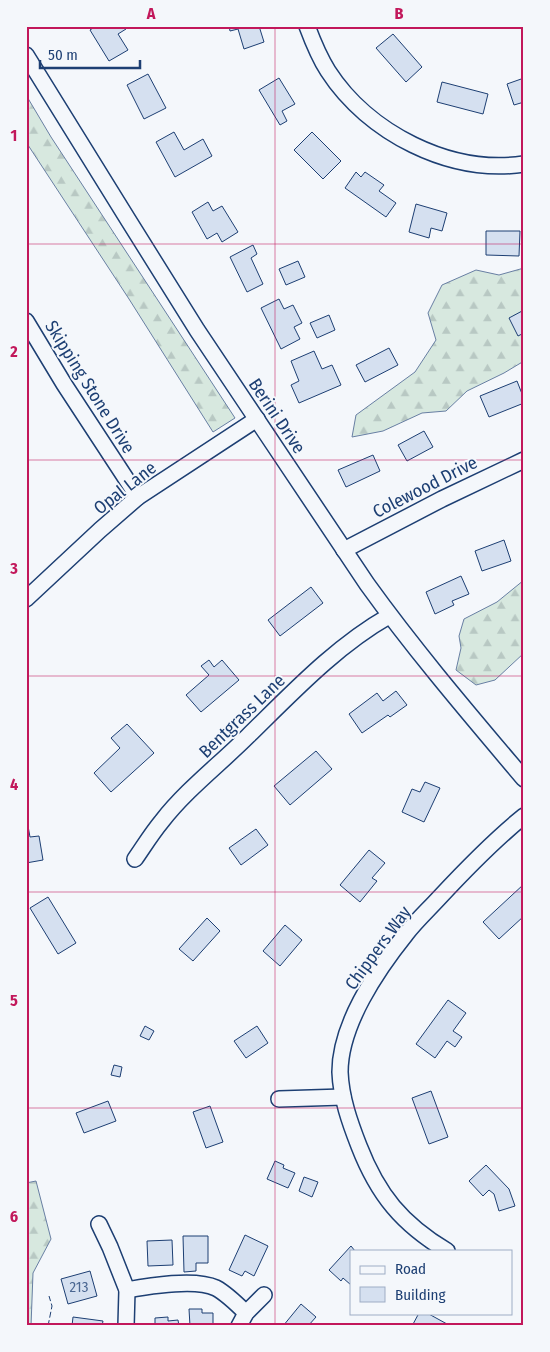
<svg xmlns="http://www.w3.org/2000/svg" width="550" height="1352" viewBox="0 0 550 1352" font-family="'Fira Sans Condensed',sans-serif">
<style>
.forest{fill:url(#forest-firs);stroke:#687fa3}
.building{fill:#d5e0f0;stroke:#1d3f73}
.lines{fill:none;stroke-linecap:round;stroke-linejoin:round}
.minor-casing{stroke:#1d3f73;stroke-width:18}
.minor{stroke:#f4f7fb;stroke-width:15}
.fence{stroke:#1d3f73;stroke-width:1;stroke-dasharray:6 2.5;stroke-linecap:butt}
.grid{fill:none;stroke:#c2185b;stroke-width:1;stroke-opacity:0.55}
.labels{text-anchor:middle;stroke-width:4;stroke-linejoin:round;paint-order:stroke}
.number-label{font-size:15px;fill:#4b6792}
.street-label{font-size:18px;fill:#1d3f73;stroke:#f4f7fb}
.neatline{fill:none;stroke:#c2185b;stroke-width:2}
.grid-label{font-size:16px;text-anchor:middle;font-weight:bold;fill:#c2185b}
</style>
<defs>
<pattern id="forest-firs" width="22" height="20" patternUnits="userSpaceOnUse" patternTransform="scale(1.25)"><rect width="22" height="20" fill="#d7e8df"/><path d="M5 1l3.5 6h-7zM16 11l3.5 6h-7z" fill="#b8c8c3"/></pattern>
</defs>
<rect width="100%" height="100%" fill="#f4f7fb"/>
<g class="forest">
<polygon points="26,95 51,137 235,418 213,432 129,299 26,142"/>
<polygon points="524,268 524,361 504,373 467,391 446,411 422,413 383,431 352,437 356,415 415,372 436,340 428,313 442,285 476,270 499,275"/>
<polygon points="524,580 524,653 495,680 476,685 456,670 461,648 459,636 464,619 497,602"/>
<polygon points="36,1181 51,1239 33,1273 31,1326 26,1326 26,1183"/>
</g>
<g class="building">
<polygon points="96,26 125,26 126,29 118,34 128,50 109,61 90,30"/>
<polygon points="229,26 259,26 264,42 244,49 238,29 230,31"/>
<polygon points="393,34 422,67 406,82 376,48"/>
<polygon points="148,74 166,108 144,119 127,85"/>
<polygon points="279,78 295,104 282,111 287,121 280,125 259,90"/>
<polygon points="524,78 524,102 514,105 507,84"/>
<polygon points="442,82 488,94 483,114 437,102"/>
<polygon points="174,132 184,150 203,139 212,156 175,177 156,142"/>
<polygon points="312,132 341,161 323,179 294,150"/>
<polygon points="356,172 361,177 365,172 384,185 379,191 396,203 386,217 345,188"/>
<polygon points="208,202 213,211 222,206 238,232 222,242 217,233 207,239 192,212"/>
<polygon points="416,204 447,213 442,231 431,228 429,238 409,232"/>
<polygon points="486,231 520,231 519,256 486,255"/>
<polygon points="253,245 257,254 251,258 263,284 247,292 230,257"/>
<polygon points="298,261 305,277 286,285 279,269"/>
<polygon points="279,299 284,309 293,305 302,323 294,327 300,339 281,349 261,308"/>
<polygon points="524,310 524,333 518,336 509,318"/>
<polygon points="329,315 335,330 317,338 310,323"/>
<polygon points="389,348 398,365 365,382 356,365"/>
<polygon points="314,351 322,369 332,365 341,385 299,403 291,385 299,381 291,361"/>
<polygon points="517,381 524,399 524,403 489,417 480,396"/>
<polygon points="424,431 433,447 407,461 398,445"/>
<polygon points="373,455 380,471 346,487 338,470"/>
<polygon points="504,540 511,561 482,571 475,551"/>
<polygon points="461,576 469,594 452,601 454,605 435,614 426,592"/>
<polygon points="311,587 323,603 280,636 268,620"/>
<polygon points="209,660 214,667 222,660 239,680 201,712 186,695 209,675 201,666"/>
<polygon points="396,691 407,705 390,717 388,715 362,733 349,714 377,693 383,701"/>
<polygon points="127,724 154,753 111,792 94,773 120,748 111,738"/>
<polygon points="316,751 332,769 290,805 274,786"/>
<polygon points="425,782 440,788 424,822 402,812 412,789 420,792"/>
<polygon points="26,826 28,826 30,837 39,836 43,860 26,863"/>
<polygon points="256,829 268,845 241,865 229,848"/>
<polygon points="369,850 385,863 372,878 377,881 360,902 340,885"/>
<polygon points="524,884 524,916 499,939 483,922"/>
<polygon points="48,897 76,943 58,954 30,908"/>
<polygon points="207,918 220,931 193,961 179,949"/>
<polygon points="285,925 302,940 280,966 263,951"/>
<polygon points="448,1000 466,1013 453,1031 462,1037 455,1047 447,1041 435,1058 416,1044"/>
<polygon points="145,1026 154,1031 149,1040 140,1036"/>
<polygon points="257,1026 268,1043 246,1058 234,1041"/>
<polygon points="114,1065 122,1067 120,1077 111,1075"/>
<polygon points="431,1091 448,1137 429,1144 412,1098"/>
<polygon points="108,1101 116,1121 84,1133 76,1113"/>
<polygon points="210,1106 223,1142 206,1148 193,1112"/>
<polygon points="275,1161 284,1165 283,1168 295,1173 288,1188 267,1179"/>
<polygon points="486,1165 509,1189 515,1206 499,1211 494,1194 489,1190 483,1196 469,1181"/>
<polygon points="304,1177 318,1182 312,1197 299,1191"/>
<polygon points="245,1235 268,1246 254,1276 245,1271 242,1276 229,1270"/>
<polygon points="183,1236 208,1236 208,1263 196,1263 196,1271 184,1272"/>
<polygon points="172,1240 173,1265 148,1266 147,1241"/>
<polygon points="351,1246 355,1251 351,1251 351,1285 343,1278 341,1281 329,1270"/>
<polygon points="90,1271 97,1296 68,1304 61,1279"/>
<polygon points="301,1304 316,1317 308,1326 283,1326"/>
<polygon points="189,1309 202,1309 202,1313 213,1313 213,1326 190,1326"/>
<polygon points="419,1313 427,1313 447,1324 446,1326 412,1326"/>
<polygon points="73,1317 103,1321 102,1326 72,1326"/>
<polygon points="168,1317 168,1321 178,1320 179,1326 155,1326 155,1318"/>
</g>
<g class="lines">
<defs>
<g id="minor">
<path d="M 307,26 C 313,42 319,57 328,71 C 368,133 450,175 524,164"/>
<path d="M 26,55 L 127,218 L 197,330 L 367,584 C 416,652 470,715 524,779"/>
<polyline points="26,321 64,384 138,497"/>
<polyline points="344,550 442,499 524,460"/>
<polyline points="26,599 100,530 138,497 257,419"/>
<path d="M 135,859 C 144,846 152,833 162,821 C 186,790 220,764 248,736 C 292,693 336,646 389,616"/>
<polyline points="279,1099 343,1097"/>
<polyline points="99,1224 110,1247 127,1290 126,1326"/>
<path d="M 447,1251 C 402,1224 378,1195 359,1146 C 350,1123 341,1098 340,1072 C 340,1025 377,970 406,934 C 416,921 428,910 439,898 C 466,869 493,841 524,816"/>
<path d="M 127,1290 C 149,1286 195,1278 216,1288 C 227,1294 237,1304 246,1313"/>
<polyline points="239,1326 246,1313 264,1295"/>
</g>
</defs>
<use href="#minor" class="minor-casing"/>
<use href="#minor" class="minor"/>
<polyline class="fence" points="48,1326 52,1306 49,1296"/>
</g>
<path class="grid" d="M 275,26 L 275,1326M 26,244 L 524,244M 26,460 L 524,460M 26,676 L 524,676M 26,892 L 524,892M 26,1108 L 524,1108"/>
<g class="labels">
<g class="number-label">
<text x="79" y="1292">213</text>
</g>
<g class="street-label">
<text transform="translate(90 387) rotate(58)" y="6">Skipping Stone Drive</text>
<text transform="translate(277 416) rotate(56)" y="6">Berini Drive</text>
<text transform="translate(425 487) rotate(-27)" y="6">Colewood Drive</text>
<text transform="translate(125 488) rotate(-38)" y="6">Opal Lane</text>
<text transform="translate(242 716) rotate(-44)" y="6">Bentgrass Lane</text>
<text transform="translate(378 948) rotate(-54)" y="6">Chippers Way</text>
</g>
</g>
<rect width="550" height="1352" fill="none" stroke="#f4f7fb" stroke-width="55"/>
<rect x="350" y="1250" width="162" height="65" fill="#f4f7fb" stroke="#9eadc5"/>
<rect x="360" y="1266" width="25" height="8" fill="#f4f7fb" stroke="#9eadc5"/>
<text x="395" y="1274" font-size="15" fill="#1d3f73">Road</text>
<rect x="360" y="1287" width="25" height="15" fill="#d5e0f0" stroke="#9eadc5"/>
<text x="395" y="1300" font-size="15" fill="#1d3f73">Building</text>
<path d="M40 60v8h100v-8" fill="none" stroke="#1d3f73" stroke-width="2.5"/>
<text x="48" y="60" font-size="15" fill="#1d3f73" stroke="#f4f7fb" stroke-width="4" paint-order="stroke">50 m</text>
<rect x="28" y="28" width="494" height="1296" class="neatline"/>
<g class="grid-label">
<text x="151" y="19">A</text>
<text x="399" y="19">B</text>
<text x="14" y="141">1</text>
<text x="14" y="357">2</text>
<text x="14" y="574">3</text>
<text x="14" y="790">4</text>
<text x="14" y="1006">5</text>
<text x="14" y="1222">6</text>
</g>
</svg>
